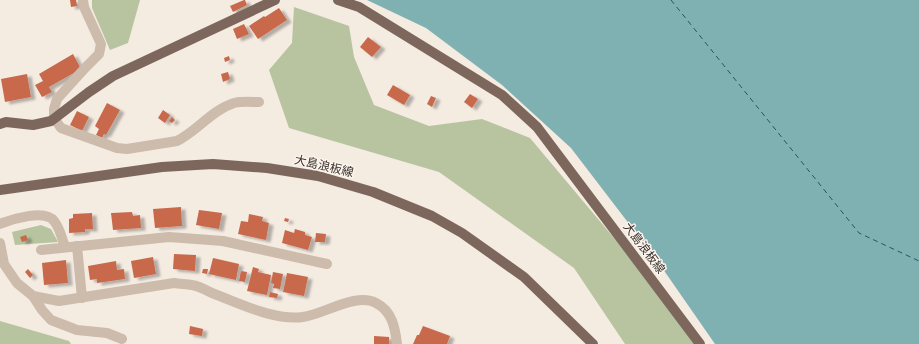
<svg xmlns="http://www.w3.org/2000/svg" width="919" height="344" viewBox="0 0 919 344" font-family="'Fira Sans Condensed','Noto Sans JP',sans-serif">
<style>
.green{fill:#b8c4a0}
.water{fill:#7fb0b2}
.lines{fill:none;stroke-linecap:round;stroke-linejoin:round}
.ferry{stroke:#1f5a5e;stroke-width:1;stroke-dasharray:5 4;stroke-linecap:butt}
.building{fill:#c8694b;filter:url(#shadow)}
.minor{stroke:#cdbbac;stroke-width:10}
.major{stroke:#7d675c;stroke-width:10}
.labels{text-anchor:middle;stroke-width:3;stroke-linejoin:round;paint-order:stroke}
.street-label{font-size:12px;fill:#3b302b;stroke:#fbf5ee}
</style>
<defs>
<filter id="shadow"><feDropShadow dx="4.5" dy="2.5" stdDeviation="1" flood-color="#0004"/></filter>
</defs>
<rect width="100%" height="100%" fill="#f4ebe1"/>
<g class="green">
<polygon points="92,0 140,0 128,43 110,50 92,8"/>
<polygon points="294,7 349,26 354,57 374,105 429,126 482,119 530,138 703,344 625,344 574,268 439,172 289,128 269,70 292,43"/>
<polygon points="41,225 51,229 58,242 15,245 12,232"/>
<polygon points="0,321 69,341 71,344 0,344"/>
</g>
<polygon class="water" points="367,0 919,0 919,344 715,344 656,259 571,148 502,85 426,28"/>
<g class="lines">
<polyline class="ferry" points="671,0 859,233 919,261"/>
</g>
<g class="building">
<polygon points="70,0 76,0 77,6 71,7"/>
<polygon points="244,0 245,0 247,5 233,12 230,6"/>
<polygon points="279,8 287,20 258,39 249,26 264,16 265,17"/>
<polygon points="244,24 249,34 237,39 233,29"/>
<polygon points="368,37 381,47 372,57 360,47"/>
<polygon points="73,54 81,69 49,87 52,92 42,97 35,85 43,81 39,74"/>
<polygon points="229,56 230,60 225,62 224,58"/>
<polygon points="228,72 230,79 223,82 221,74"/>
<polygon points="27,74 31,97 5,102 1,79"/>
<polygon points="393,85 410,95 404,105 387,95"/>
<polygon points="470,94 478,99 472,108 464,102"/>
<polygon points="431,96 436,98 432,107 427,104"/>
<polygon points="107,103 120,110 106,135 104,134 102,138 96,135 99,129 95,126"/>
<polygon points="163,110 170,115 165,123 158,118"/>
<polygon points="77,111 89,117 82,131 70,125"/>
<polygon points="172,117 175,120 172,123 169,121"/>
<polygon points="181,207 182,226 155,228 153,209"/>
<polygon points="199,210 222,213 219,229 196,225"/>
<polygon points="132,212 133,216 140,215 141,228 113,230 111,213"/>
<polygon points="92,213 93,229 85,229 85,232 69,233 69,219 73,218 73,214"/>
<polygon points="249,214 263,217 262,221 269,223 266,240 238,234 241,221 248,222"/>
<polygon points="285,218 289,219 288,222 284,221"/>
<polygon points="295,229 305,232 305,235 312,237 308,250 282,243 285,230 294,233"/>
<polygon points="316,233 326,234 325,242 315,242"/>
<polygon points="26,235 28,240 22,242 20,237"/>
<polygon points="174,254 196,255 195,271 173,269"/>
<polygon points="153,257 156,274 134,278 131,261"/>
<polygon points="213,258 239,264 236,280 209,274"/>
<polygon points="66,260 68,283 44,285 42,263"/>
<polygon points="116,261 117,270 124,269 125,279 97,283 97,279 90,280 88,266"/>
<polygon points="253,267 259,269 258,272 271,275 267,295 247,291"/>
<polygon points="28,269 33,275 30,278 25,272"/>
<polygon points="203,269 208,269 207,274 202,273"/>
<polygon points="241,271 247,272 245,282 239,281"/>
<polygon points="273,272 283,274 280,289 273,288 274,284 271,283"/>
<polygon points="287,273 308,277 304,296 283,292"/>
<polygon points="270,292 278,294 277,298 269,297"/>
<polygon points="190,326 203,329 202,336 189,334"/>
<polygon points="423,326 450,336 447,344 413,344 417,335 419,335"/>
<polygon points="374,336 389,337 389,344 374,344"/>
</g>
<g class="lines">
<g class="minor">
<path d="M 83,0 L 84,7 L 101,44 L 99,54 L 85,68 L 57,99 L 54,109 L 54,118 L 61,128 L 117,148 L 127,149 L 177,141 C 197,131 212,110 234,103 C 242,101 251,102 259,102"/>
<path d="M 0,224 C 12,219 45,209 54,221 C 60,228 62,239 65,247"/>
<path d="M 0,243 L 4,264 L 17,283 L 33,296 L 59,301 L 174,283 C 180,284 186,284 192,285 C 199,286 206,290 212,293 C 239,303 274,321 303,317 C 324,314 357,292 376,303 C 392,311 395,327 397,344"/>
<polyline points="77,246 82,298"/>
<polyline points="41,250 169,237 223,241 327,264"/>
<polyline points="33,296 42,310 51,320 77,330 107,333 122,339"/>
</g>
<g class="major">
<polyline points="338,0 359,7 502,95 537,127 700,344"/>
<polyline points="0,124 6,122 33,125 51,121 89,92 113,76 275,0"/>
<polyline points="0,190 162,167 213,164 267,168 318,176 373,192 432,216 462,233 524,277 593,344"/>
</g>
</g>
<g class="labels">
<g class="street-label">
<text transform="translate(324 166) rotate(13)" y="4">大島浪板線</text>
<text transform="translate(644 248) rotate(53)" y="4">大島浪板線</text>
</g>
</g>
</svg>
